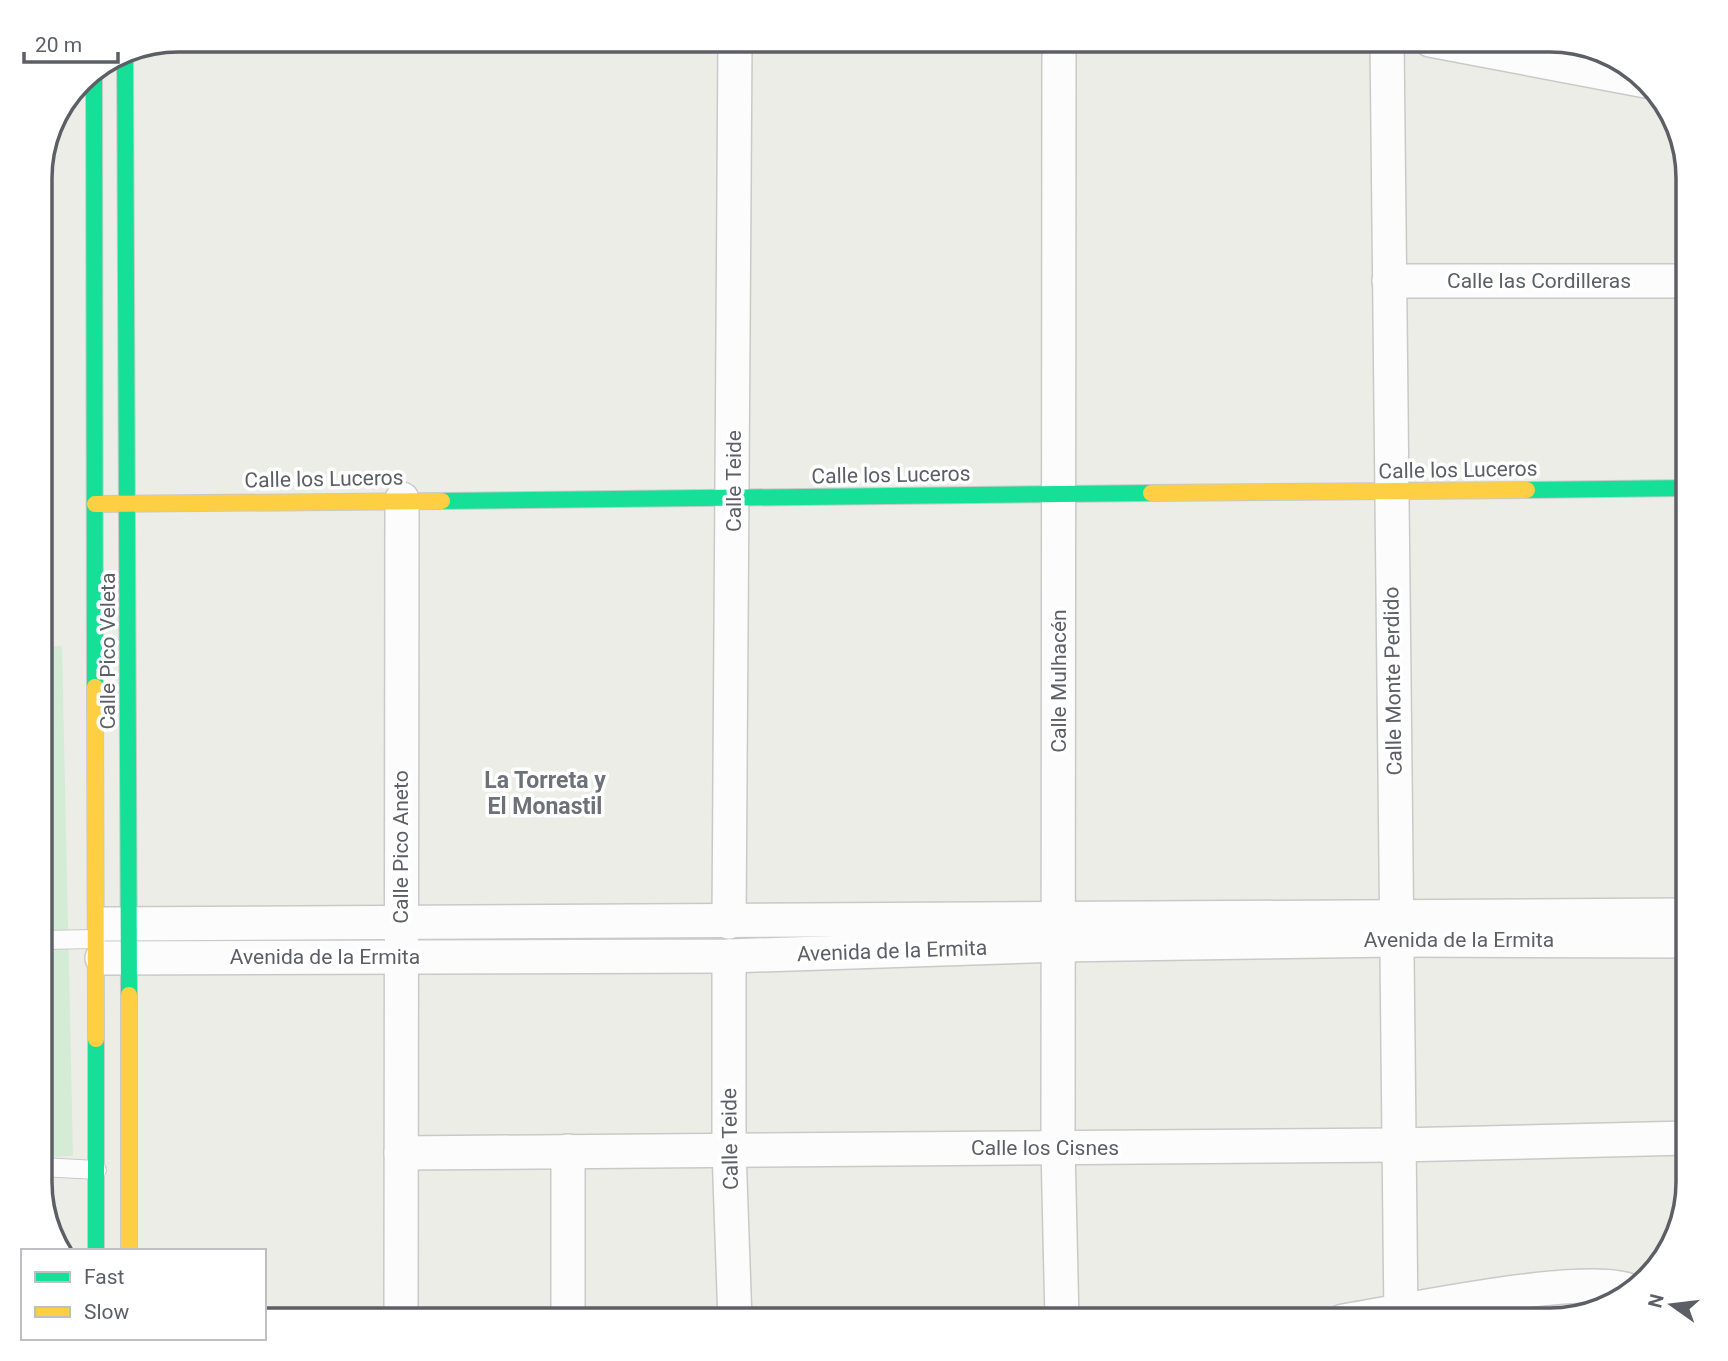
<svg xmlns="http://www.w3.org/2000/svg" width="1728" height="1361" viewBox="0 0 1728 1361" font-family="Roboto,sans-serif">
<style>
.green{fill:#d4ebd5}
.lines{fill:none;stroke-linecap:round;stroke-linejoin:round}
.lane-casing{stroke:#c9cac8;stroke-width:20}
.street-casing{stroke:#c9cac8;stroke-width:36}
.fast-casing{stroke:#c8c9c9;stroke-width:18}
.slow-casing{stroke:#c8c9c9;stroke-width:18}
.lane{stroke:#fcfcfc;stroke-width:18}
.street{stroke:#fcfcfc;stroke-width:33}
.fast{stroke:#16e098;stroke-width:16}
.slow{stroke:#ffcf43;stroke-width:16}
.labels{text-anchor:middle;stroke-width:7;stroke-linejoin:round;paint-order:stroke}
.street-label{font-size:21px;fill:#5c5f66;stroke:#fff}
.neighbourhood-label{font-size:23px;font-weight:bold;fill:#6d7178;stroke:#fff}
.rim{fill:none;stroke:#5c5f66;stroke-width:3.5}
</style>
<rect width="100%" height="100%" fill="#edede8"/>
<polygon class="green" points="62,646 73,1156 41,1157 41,647"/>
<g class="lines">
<defs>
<g id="lane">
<polyline points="41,940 96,939"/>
<polyline points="41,1167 97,1170"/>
</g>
<g id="street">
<polyline points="1059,40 1058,1148 1062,1321"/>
<polyline points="1387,40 1401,1321"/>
<polyline points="1430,40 1646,81"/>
<polyline points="1389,281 1688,281"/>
<polyline points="729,922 735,40"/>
<polyline points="105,924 1688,915"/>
<polyline points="729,956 729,1150 735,1321"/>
<polyline points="102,958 729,956 1059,945 1396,940 1688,941"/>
<polyline points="401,1153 1398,1145 1688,1138"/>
<polyline points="401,1321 402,499"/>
<polyline points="568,1321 568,1151"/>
<path d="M 1343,1321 C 1401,1312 1584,1272 1631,1291"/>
</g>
<g id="fast">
<polyline points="125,51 129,995"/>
<polyline points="94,70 95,687"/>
<polyline points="1527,490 1688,488"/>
<polyline points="442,501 1151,493"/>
<polyline points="96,1039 96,1251"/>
<polyline points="1511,1321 1572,1316"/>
</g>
<g id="slow">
<polyline points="1151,493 1527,490"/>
<polyline points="95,504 442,501"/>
<polyline points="95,687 96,1039"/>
<polyline points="129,995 129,1251"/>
</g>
</defs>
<use href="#lane" class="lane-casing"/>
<use href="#street" class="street-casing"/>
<use href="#fast" class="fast-casing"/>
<use href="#slow" class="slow-casing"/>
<use href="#lane" class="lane"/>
<use href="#street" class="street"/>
<use href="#fast" class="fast"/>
<use href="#slow" class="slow"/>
</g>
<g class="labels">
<g class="street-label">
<text x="1539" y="288">Calle las Cordilleras</text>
<text transform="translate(1458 470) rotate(-1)" y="7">Calle los Luceros</text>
<text transform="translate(891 475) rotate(-1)" y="7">Calle los Luceros</text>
<text transform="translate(324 479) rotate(-1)" y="7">Calle los Luceros</text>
<text transform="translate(734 481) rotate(-90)" y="7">Calle Teide</text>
<text transform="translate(108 651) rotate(-90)" y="7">Calle Pico Veleta</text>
<text transform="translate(1059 681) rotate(-90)" y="7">Calle Mulhacén</text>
<text transform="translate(1393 681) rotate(-91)" y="7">Calle Monte Perdido</text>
<text transform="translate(401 847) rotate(-90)" y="7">Calle Pico Aneto</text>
<text x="1459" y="947">Avenida de la Ermita</text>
<text transform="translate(892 951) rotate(-2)" y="7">Avenida de la Ermita</text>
<text x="325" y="964">Avenida de la Ermita</text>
<text transform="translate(730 1139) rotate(-91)" y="7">Calle Teide</text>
<text x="1045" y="1155">Calle los Cisnes</text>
</g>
<g class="neighbourhood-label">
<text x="545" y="788">La Torreta y<tspan x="545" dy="26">El Monastil</tspan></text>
</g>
</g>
<path d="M0 0H1728V1361H0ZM178 52H1550A126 126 0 0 1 1676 178V1182A126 126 0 0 1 1550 1308H178A126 126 0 0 1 52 1182V178A126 126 0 0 1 178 52Z" fill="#fff" fill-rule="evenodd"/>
<path class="rim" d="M178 52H1550A126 126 0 0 1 1676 178V1182A126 126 0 0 1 1550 1308H178A126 126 0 0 1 52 1182V178A126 126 0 0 1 178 52Z"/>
<rect x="21" y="1249" width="245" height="91" fill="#ffffff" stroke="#bebfc2" stroke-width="2"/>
<rect x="35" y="1272" width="35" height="10" fill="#16e098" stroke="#bebfc2" stroke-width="2"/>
<text x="84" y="1284" font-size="21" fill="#5c5f66">Fast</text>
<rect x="35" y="1307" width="35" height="10" fill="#ffcf43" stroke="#bebfc2" stroke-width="2"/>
<text x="84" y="1319" font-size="21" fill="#5c5f66">Slow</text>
<g transform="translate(1672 1305) rotate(284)" stroke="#ffffff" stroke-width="5" paint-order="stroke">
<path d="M0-5L12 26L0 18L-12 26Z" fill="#5c5f66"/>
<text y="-10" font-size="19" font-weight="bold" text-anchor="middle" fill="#5c5f66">N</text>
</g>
<path d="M24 52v10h94v-10" fill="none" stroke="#5c5f66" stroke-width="3.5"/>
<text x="35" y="52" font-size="21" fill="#5c5f66" stroke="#ffffff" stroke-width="5" paint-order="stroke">20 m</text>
</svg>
